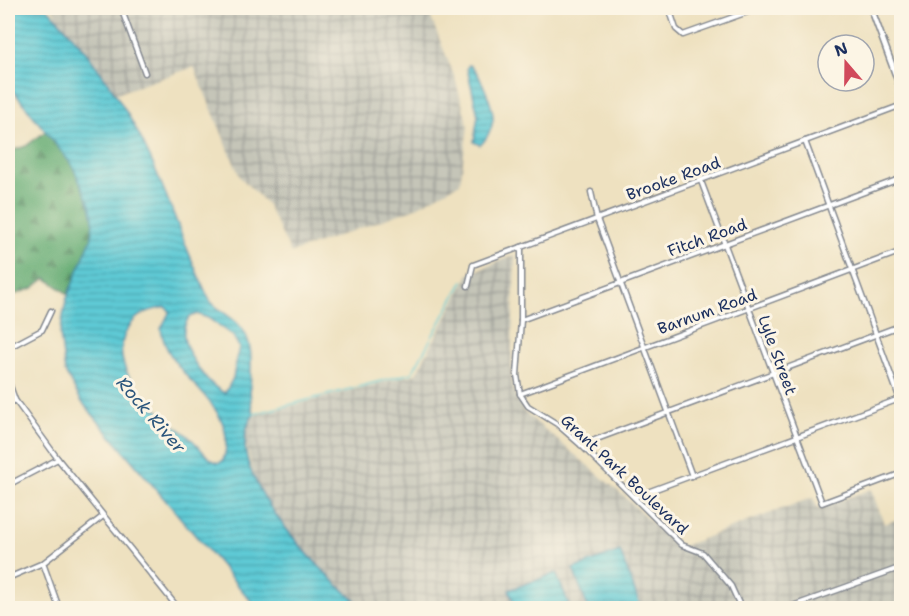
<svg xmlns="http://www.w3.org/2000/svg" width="909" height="616" viewBox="0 0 909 616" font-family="'Shantell Sans',sans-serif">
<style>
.industrial{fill:url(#industrial-grid)}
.forest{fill:url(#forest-firs);stroke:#406d68;stroke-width:1.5}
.water{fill:url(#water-rules);stroke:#3c7c9a;stroke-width:1.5;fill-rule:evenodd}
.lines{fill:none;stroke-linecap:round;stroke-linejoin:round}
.stream{stroke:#5ecad5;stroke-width:1.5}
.street-casing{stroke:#84888f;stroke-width:7}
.secondary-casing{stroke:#84888f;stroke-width:8}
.street{stroke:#fff;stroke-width:4}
.secondary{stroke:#fff;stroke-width:5}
.labels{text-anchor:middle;stroke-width:6;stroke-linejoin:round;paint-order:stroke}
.street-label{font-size:16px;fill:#1b2f5e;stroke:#fcf5e5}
.water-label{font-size:18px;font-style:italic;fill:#2c567c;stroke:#fcf5e5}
</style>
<defs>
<pattern id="industrial-grid" width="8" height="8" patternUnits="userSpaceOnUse" patternTransform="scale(1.5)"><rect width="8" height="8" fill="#c5c5b8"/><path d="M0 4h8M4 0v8" fill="none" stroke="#9fa099"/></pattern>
<pattern id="forest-firs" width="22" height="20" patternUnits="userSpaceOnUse" patternTransform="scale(1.5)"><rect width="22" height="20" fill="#64ab72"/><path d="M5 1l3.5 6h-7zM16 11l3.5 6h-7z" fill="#528c61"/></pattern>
<pattern id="water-rules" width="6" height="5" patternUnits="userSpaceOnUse" patternTransform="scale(1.5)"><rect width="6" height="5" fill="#5ecad5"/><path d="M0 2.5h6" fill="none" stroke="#4da4b0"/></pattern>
</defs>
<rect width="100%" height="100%" fill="#fcf5e5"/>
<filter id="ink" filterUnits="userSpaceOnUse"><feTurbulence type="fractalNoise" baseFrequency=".0167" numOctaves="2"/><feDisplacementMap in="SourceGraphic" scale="12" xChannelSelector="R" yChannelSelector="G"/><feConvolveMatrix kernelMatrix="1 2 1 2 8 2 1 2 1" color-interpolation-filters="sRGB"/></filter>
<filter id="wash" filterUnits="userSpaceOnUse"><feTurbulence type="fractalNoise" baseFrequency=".008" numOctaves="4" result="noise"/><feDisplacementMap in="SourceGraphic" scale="24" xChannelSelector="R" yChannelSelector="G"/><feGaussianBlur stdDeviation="1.35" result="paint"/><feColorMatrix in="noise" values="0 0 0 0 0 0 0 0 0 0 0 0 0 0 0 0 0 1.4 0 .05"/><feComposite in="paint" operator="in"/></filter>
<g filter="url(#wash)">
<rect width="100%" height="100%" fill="#eee1c0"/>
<g class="industrial">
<polygon points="53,8 427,8 455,78 468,126 460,183 413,209 291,253 267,204 240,177 194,67 115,94 97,65 57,18"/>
<polygon points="515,255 511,380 516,398 524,412 624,496 678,548 803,501 813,498 818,509 871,489 884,524 901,518 901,608 364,608 341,588 308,556 271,508 255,480 245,440 246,425 252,416 416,374 469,274"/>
</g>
<path class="forest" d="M 46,131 C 68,158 102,200 92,239 C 87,258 76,276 68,294 L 46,278 L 33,288 L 8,297 L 8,152 L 26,146 Z"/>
<g class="water">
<path d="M 8,8 L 47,8 C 83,45 114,87 138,133 C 167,187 183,247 210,301 C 219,311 231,316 239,325 C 262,351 243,385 254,414 C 213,467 325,577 364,608 L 257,608 L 82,402 L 65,372 L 60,334 L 66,300 L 92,237 L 93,218 L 90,205 L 72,165 L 8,84 ZM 165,307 L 170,311 L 161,329 C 167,380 243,403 223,461 L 218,463 C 205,458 199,445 188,436 C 161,414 107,374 125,334 C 134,315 145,311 165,307 ZM 197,314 L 208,318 L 233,336 L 239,347 L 233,378 L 225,393 C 208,386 182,350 184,331 C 184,326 187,321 189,317 Z"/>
<path d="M 469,65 C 479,69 494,108 493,120 C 492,128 486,141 480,145 L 474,142 L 478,115 L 467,68 Z"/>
<polygon points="620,551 641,608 588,608 573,569"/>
<polygon points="556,573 569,604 556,608 516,608 509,590"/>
</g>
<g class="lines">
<polyline class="stream" points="254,414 412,373 463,281"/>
</g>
</g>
<g filter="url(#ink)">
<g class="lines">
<defs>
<g id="street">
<polyline points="121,8 145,73"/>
<polyline points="669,8 676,29 683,35 759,8"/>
<polyline points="805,141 902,405"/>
<polyline points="701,181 822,503 902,473"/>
<polyline points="591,192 597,219 692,476"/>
<polyline points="521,247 521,320 517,375 520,394 528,406 557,424 581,445 682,545 703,553 731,586 741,608"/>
<polyline points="468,286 473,265 902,105"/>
<polyline points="521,320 902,178"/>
<polyline points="8,348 42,330 51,311"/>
<polyline points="8,380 15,400 58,459 178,608"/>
<polyline points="520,394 902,251"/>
<polyline points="8,403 15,400"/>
<polyline points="581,445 902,325"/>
<polyline points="8,485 58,459"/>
<polyline points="634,497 902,398"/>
<polyline points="43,563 59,608"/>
<polyline points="8,578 43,563 102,517"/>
<polyline points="787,608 902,567"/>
</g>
<polyline id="secondary" points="871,8 902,92"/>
</defs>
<use href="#street" class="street-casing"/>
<use href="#secondary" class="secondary-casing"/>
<use href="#street" class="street"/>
<use href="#secondary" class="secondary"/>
</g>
</g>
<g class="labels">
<g class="street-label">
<text transform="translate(673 178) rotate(-20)" y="6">Brooke Road</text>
<text transform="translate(707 237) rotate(-20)" y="6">Fitch Road</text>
<text transform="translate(707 311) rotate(-20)" y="6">Barnum Road</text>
<text transform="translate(778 355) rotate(70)" y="6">Lyle Street</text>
<text transform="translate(625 474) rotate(43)" y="6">Grant Park Boulevard</text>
</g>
<g class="water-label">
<text transform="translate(151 415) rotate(49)" y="6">Rock River</text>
</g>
</g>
<rect width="909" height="616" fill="none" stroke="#fcf5e5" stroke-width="30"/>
<g transform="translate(846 63) rotate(340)"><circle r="28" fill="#fcf5e5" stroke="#a2a6af" stroke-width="1.5"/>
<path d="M0-4.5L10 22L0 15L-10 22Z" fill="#d1495b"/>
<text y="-9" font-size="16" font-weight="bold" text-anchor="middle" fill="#1b2f5e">N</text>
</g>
</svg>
